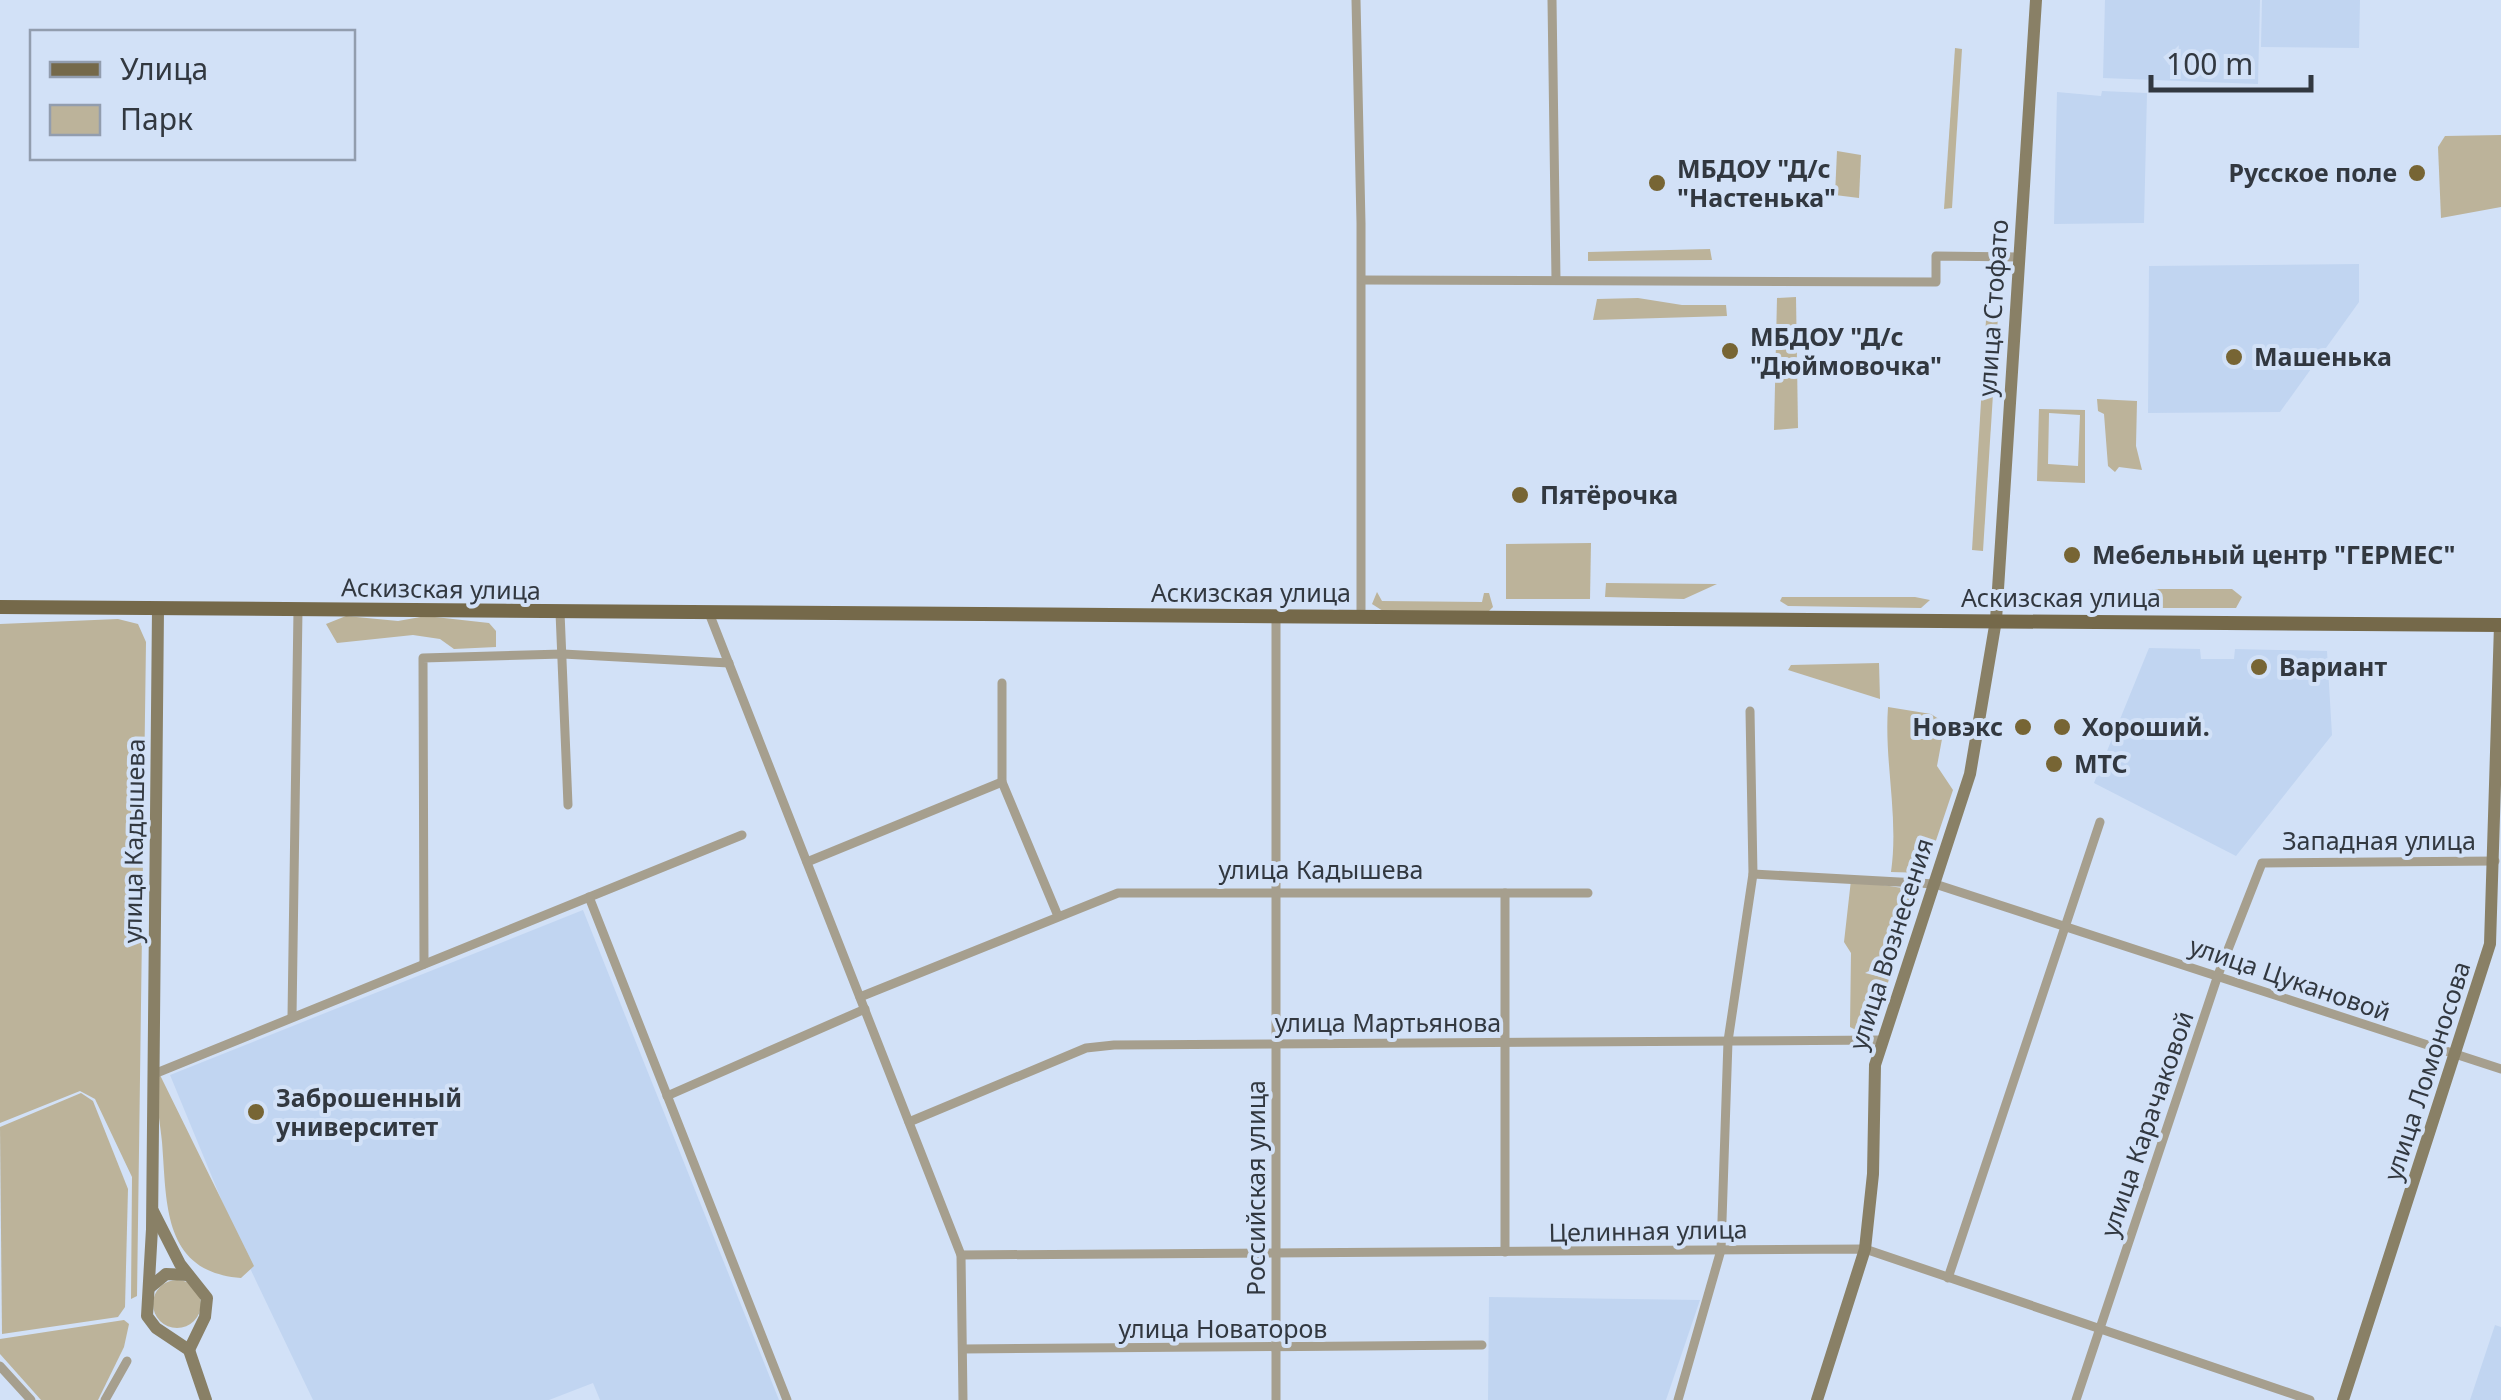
<svg xmlns="http://www.w3.org/2000/svg" width="2501" height="1400" viewBox="0 0 2501 1400" font-family="'Noto Sans',sans-serif">
<style>
.built{fill:#c1d5f1}
.green{fill:#bcb39a;fill-rule:evenodd}
.lines{fill:none;stroke-linecap:round;stroke-linejoin:round}
.street{stroke:#a69f8e;stroke-width:9}
.secondary{stroke:#898066;stroke-width:12}
.primary{stroke:#75694a;stroke-width:14}
.poi-dot{fill:#776534;stroke:#d2e1f7;stroke-width:4}
.labels{text-anchor:middle;stroke-width:8;stroke-linejoin:round;paint-order:stroke}
.poi-label{font-size:25px;font-weight:bold;fill:#323840;stroke:#d2e1f7;text-anchor:start}
.street-label{font-size:25px;fill:#323840;stroke:#d2e1f7}
</style>
<rect width="100%" height="100%" fill="#d2e1f7"/>
<g class="built">
<polygon points="2105,0 2260,0 2258,84 2103,78"/>
<polygon points="2262,0 2360,0 2359,48 2261,47"/>
<polygon points="2102,91 2147,93 2144,223 2054,224 2057,92 2101,96"/>
<polygon points="2359,264 2359,302 2280,412 2148,413 2149,266"/>
<polygon points="2149,648 2200,649 2201,659 2234,659 2235,649 2327,651 2332,735 2236,856 2094,783"/>
<polygon points="583,910 779,1400 600,1400 593,1383 549,1400 313,1400 247,1262 170,1075"/>
<polygon points="1489,1297 1700,1300 1666,1400 1488,1400"/>
<polygon points="2495,1325 2501,1327 2501,1400 2470,1400"/>
</g>
<g class="green">
<polygon points="1955,48 1962,49 1952,208 1944,209"/>
<polygon points="2501,135 2501,207 2441,218 2438,147 2445,136"/>
<polygon points="1837,151 1861,155 1859,198 1835,195"/>
<polygon points="1710,249 1712,260 1588,261 1588,252"/>
<polygon points="1796,297 1798,428 1774,430 1777,298"/>
<polygon points="1638,298 1682,305 1726,305 1727,316 1593,320 1597,299"/>
<polygon points="1998,316 1983,551 1972,550 1986,320"/>
<polygon points="2097,399 2137,401 2136,446 2142,470 2119,467 2115,472 2108,466 2104,414 2098,411"/>
<path d="M 2039,409 L 2085,410 L 2085,483 L 2037,481 ZM 2049,413 L 2080,415 L 2078,466 L 2048,464 Z"/>
<polygon points="1591,543 1590,599 1506,599 1506,544"/>
<polygon points="1606,583 1716,584 1717,584 1684,599 1605,597"/>
<polygon points="2152,589 2232,589 2242,597 2236,608 2158,608 2153,604"/>
<polygon points="1377,592 1382,601 1482,602 1484,593 1489,593 1493,607 1489,611 1383,611 1372,604"/>
<polygon points="1782,597 1915,597 1930,600 1921,608 1788,606 1780,601"/>
<polygon points="346,616 398,621 426,616 489,623 496,631 496,647 454,649 440,639 413,635 337,643 326,624"/>
<polygon points="118,619 138,624 146,642 137,1296 131,1299 132,1177 95,1099 80,1091 0,1123 0,624"/>
<polygon points="1879,663 1880,699 1788,670 1791,665"/>
<path d="M 1888,707 L 1931,714 L 1945,723 L 1937,766 L 1953,790 L 1925,873 L 1891,872 C 1899,817 1884,762 1888,707 Z"/>
<polygon points="1851,880 1915,890 1917,897 1899,956 1865,973 1889,979 1875,1028 1862,1033 1850,1027 1851,953 1844,942"/>
<path d="M 159,1073 L 254,1266 L 241,1278 C 162,1272 167,1203 162,1142 C 160,1121 154,1094 159,1073 Z"/>
<polygon points="81,1093 93,1101 128,1189 125,1307 118,1317 2,1334 0,1127"/>
<circle cx="177" cy="1304" r="24"/>
<polygon points="124,1320 129,1324 124,1347 98,1400 41,1400 0,1354 0,1339"/>
</g>
<g class="lines">
<g class="street">
<polyline points="1356,0 1361,223 1361,616"/>
<polyline points="1552,0 1556,280"/>
<polyline points="1362,280 1936,282 1936,256 2019,257"/>
<polyline points="560,612 568,805"/>
<polyline points="709,613 961,1255 963,1400"/>
<polyline points="1002,683 1002,782 1058,916"/>
<polyline points="807,862 1002,782"/>
<polyline points="1753,874 1935,884 2501,1069"/>
<polyline points="589,897 787,1400"/>
<polyline points="424,964 423,658 563,654 729,663"/>
<polyline points="860,997 1118,893 1588,893"/>
<polyline points="292,1017 298,610"/>
<polyline points="154,1074 742,835"/>
<polyline points="667,1096 865,1009"/>
<polyline points="909,1122 1086,1048 1114,1045 1883,1040"/>
<polyline points="1505,1252 1505,893"/>
<polyline points="961,1255 1865,1249 2310,1400"/>
<polyline points="1948,1278 2100,822"/>
<polyline points="963,1349 1482,1345"/>
<polyline points="0,1366 31,1400"/>
<polyline points="105,1400 127,1361"/>
<polyline points="1276,1400 1276,615"/>
<polyline points="1678,1400 1721,1250 1728,1041 1753,874 1750,711"/>
<polyline points="2076,1400 2218,975 2262,863 2495,861"/>
</g>
<g class="secondary">
<polyline points="158,609 152,1229 147,1316 156,1328 189,1350 206,1400"/>
<polyline points="153,1211 180,1264 207,1298 205,1317 189,1350"/>
<polyline points="149,1288 166,1274 188,1275"/>
<polyline points="1817,1400 1865,1249 1873,1174 1875,1065 1970,774 1996,620 2036,0"/>
<polyline points="2343,1400 2490,944 2500,625"/>
</g>
<polyline class="primary" points="0,607 2501,625"/>
</g>
<g class="poi-dot">
<circle cx="2417" cy="173" r="10"/>
<circle cx="1657" cy="183" r="10"/>
<circle cx="1730" cy="351" r="10"/>
<circle cx="2234" cy="357" r="10"/>
<circle cx="1520" cy="495" r="10"/>
<circle cx="2072" cy="555" r="10"/>
<circle cx="2259" cy="667" r="10"/>
<circle cx="2023" cy="727" r="10"/>
<circle cx="2062" cy="727" r="10"/>
<circle cx="2054" cy="764" r="10"/>
<circle cx="256" cy="1112" r="10"/>
</g>
<g class="labels">
<g class="poi-label">
<text x="1677" y="178">МБДОУ "Д/с<tspan x="1677" dy="29">"Настенька"</tspan></text>
<text x="2397" y="182" text-anchor="end">Русское поле</text>
<text x="1750" y="346">МБДОУ "Д/с<tspan x="1750" dy="29">"Дюймовочка"</tspan></text>
<text x="2254" y="366">Машенька</text>
<text x="1540" y="504">Пятёрочка</text>
<text x="2092" y="564">Мебельный центр "ГЕРМЕС"</text>
<text x="2279" y="676">Вариант</text>
<text x="2003" y="736" text-anchor="end">Новэкс</text>
<text x="2082" y="736">Хороший.</text>
<text x="2074" y="773">МТС</text>
<text x="276" y="1107">Заброшенный<tspan x="276" dy="29">университет</tspan></text>
</g>
<g class="street-label">
<text transform="translate(1993 308) rotate(-86)" y="9">улица Стофато</text>
<text transform="translate(441 589) rotate(1)" y="9">Аскизская улица</text>
<text x="1251" y="602">Аскизская улица</text>
<text x="2061" y="607">Аскизская улица</text>
<text transform="translate(134 841) rotate(-89)" y="9">улица Кадышева</text>
<text x="2379" y="850">Западная улица</text>
<text x="1321" y="879">улица Кадышева</text>
<text transform="translate(1891 944) rotate(-72)" y="9">улица Вознесения</text>
<text transform="translate(2290 979) rotate(19)" y="9">улица Цукановой</text>
<text x="1388" y="1032">улица Мартьянова</text>
<text transform="translate(2427 1071) rotate(-72)" y="9">улица Ломоносова</text>
<text transform="translate(2147 1124) rotate(-71)" y="9">улица Карачаковой</text>
<text transform="translate(1256 1188) rotate(-90)" y="9">Российская улица</text>
<text transform="translate(1648 1231) rotate(-1)" y="9">Целинная улица</text>
<text x="1223" y="1338">улица Новаторов</text>
</g>
</g>
<rect x="30" y="30" width="325" height="130" fill="#d2e1f7" stroke="#929dae" stroke-width="2.5"/>
<rect x="50" y="62" width="50" height="15" fill="#75694a" stroke="#929dae" stroke-width="2.5"/>
<text x="120" y="80" font-size="30" fill="#323840">Улица</text>
<rect x="50" y="105" width="50" height="30" fill="#bcb39a" stroke="#929dae" stroke-width="2.5"/>
<text x="120" y="130" font-size="30" fill="#323840">Парк</text>
<path d="M2151 75v15h160v-15" fill="none" stroke="#323840" stroke-width="5"/>
<text x="2166" y="75" font-size="30" fill="#323840" stroke="#d2e1f7" stroke-width="8" paint-order="stroke">100 m</text>
</svg>
